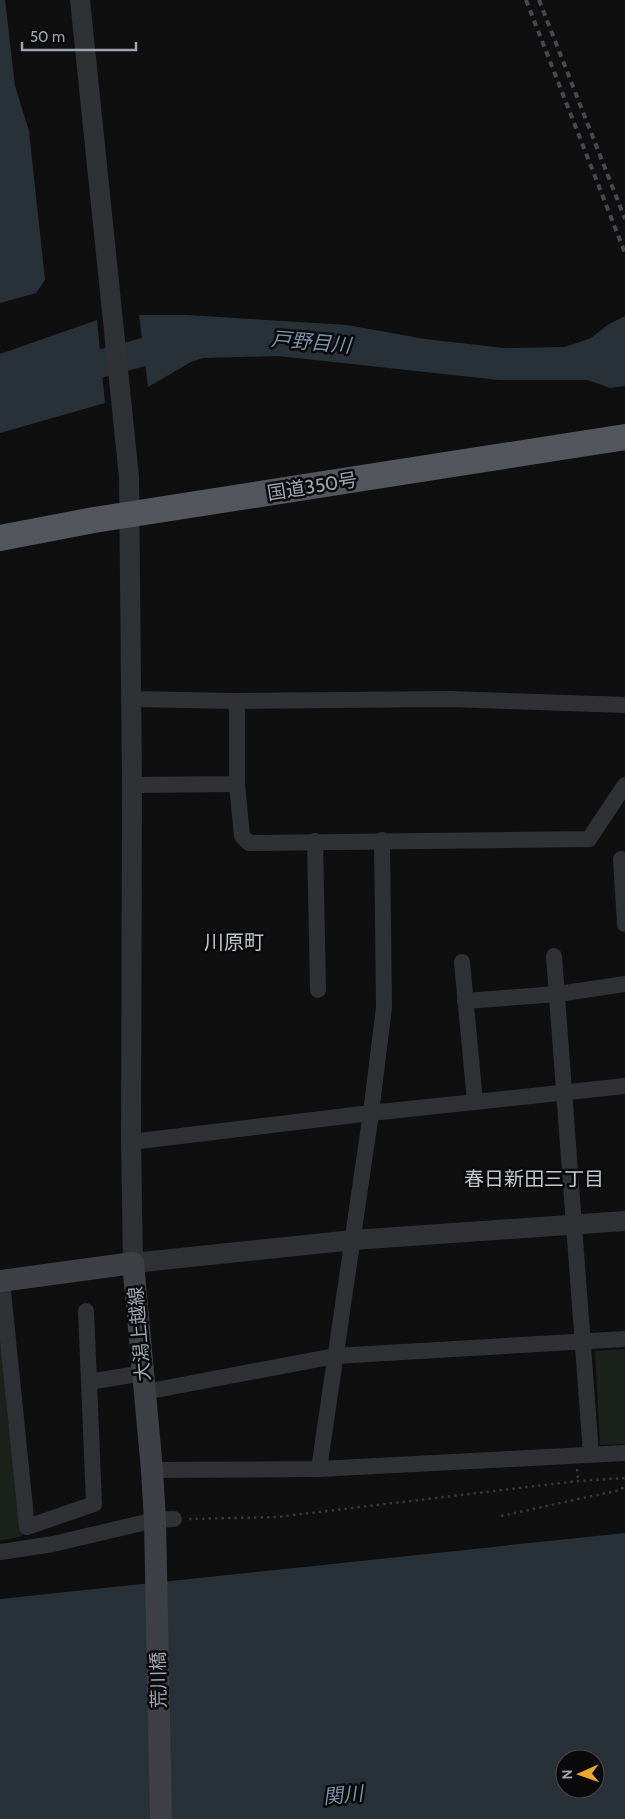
<svg xmlns="http://www.w3.org/2000/svg" width="625" height="1819" viewBox="0 0 625 1819" font-family="Cabin,'Noto Sans JP',sans-serif">
<style>
.green{fill:#1b221c}
.water{fill:#293138;fill-rule:evenodd}
.lines{fill:none;stroke-linecap:round;stroke-linejoin:round}
.river{stroke:#293138;stroke-width:28}
.path{stroke:#36383c;stroke-width:2.5;stroke-dasharray:2.5 4;stroke-linecap:butt}
.minor{stroke:#303135;stroke-width:16}
.tertiary{stroke:#303135;stroke-width:20}
.secondary{stroke:#3e4045;stroke-width:22}
.trunk{stroke:#54565d;stroke-width:26}
.rail{stroke:#47494e;stroke-width:4;stroke-dasharray:6 5;stroke-linecap:butt}
.labels{text-anchor:middle;stroke-width:5;stroke-linejoin:round;paint-order:stroke}
.street-label{font-size:19px;fill:#a0a5b1;stroke:#0a0a0b}
.water-label{font-size:20px;font-style:italic;fill:#7794ac;stroke:#0a0a0b}
.neighbourhood-label{font-size:20px;fill:#c1c4cd;stroke:#0a0a0b}
</style>
<rect width="100%" height="100%" fill="#0f0f10"/>
<g class="green">
<polygon points="0,1339 23,1536 0,1541"/>
<polygon points="625,1349 625,1444 600,1445 595,1351"/>
</g>
<g class="water">
<polygon points="0,0 5,0 15,86 29,131 45,280 36,293 0,303"/>
<polygon points="139,315 186,315 347,325 425,339 504,348 565,347 591,338 609,324 625,316 625,386 610,388 588,380 499,380 278,356 203,358 191,362 148,387"/>
<polygon points="97,320 105,403 0,433 0,354"/>
<path d="M 625,1533 L 625,1819 L 0,1819 L 0,1599 ZM 565,1759 L 595,1759 L 595,1789 L 565,1789 Z"/>
</g>
<g class="lines">
<polyline class="river" points="0,390 178,343"/>
<g class="path">
<polyline points="577,1469 578,1481"/>
<polyline points="501,1516 620,1490 625,1486"/>
<polyline points="189,1519 277,1517 578,1481 625,1478"/>
</g>
<g class="minor">
<polyline points="131,699 237,701 237,784 132,785"/>
<polyline points="237,701 448,699 625,705"/>
<polyline points="237,784 242,836 249,843 589,839 625,785"/>
<polyline points="315,841 318,990"/>
<polyline points="621,859 625,924"/>
<polyline points="554,956 591,1454"/>
<polyline points="462,962 475,1102"/>
<polyline points="465,1001 558,994 625,984"/>
<polyline points="131,1142 371,1113 625,1086"/>
<polyline points="2,1281 27,1527 94,1504 89,1382 143,1373"/>
<polyline points="86,1311 89,1382"/>
<polyline points="145,1392 335,1356 625,1339"/>
<polyline points="319,1469 371,1113 384,1007 382,840"/>
<polyline points="152,1470 319,1469 625,1453"/>
<polyline points="0,1552 53,1544 155,1520 174,1519"/>
</g>
<polyline class="tertiary" points="80,0 129,477 132,785 131,1142 133,1263 353,1240 625,1221"/>
<polyline class="secondary" points="0,1281 133,1263 152,1470 155,1520 161,1819"/>
<polyline class="trunk" points="0,538 94,520 625,437"/>
<g class="rail">
<polyline points="526,0 625,253"/>
<polyline points="539,0 625,219"/>
</g>
</g>
<g class="labels">
<g class="street-label">
<text transform="translate(312 486) rotate(-9)" y="7">国道350号</text>
<text transform="translate(139 1334) rotate(-95)" y="7">大潟上越線</text>
<text transform="translate(158 1680) rotate(-91)" y="7">荒川橋</text>
</g>
<g class="water-label">
<text transform="translate(311 342) rotate(5)" y="7">戸野目川</text>
<text transform="translate(343 1795) rotate(-6)" y="7">関川</text>
</g>
<g class="neighbourhood-label">
<text x="234" y="949">川原町</text>
<text x="534" y="1186">春日新田三丁目</text>
</g>
</g>
<g transform="translate(580 1774) rotate(268)"><circle r="24" fill="#0a0a0b" stroke="#46484d"/>
<path d="M0-4L9 19L0 12L-9 19Z" fill="#eba82c"/>
<text y="-8" font-size="14" font-weight="bold" text-anchor="middle" fill="#a0a5b1">N</text>
</g>
<path d="M22 42v8h114v-8" fill="none" stroke="#a0a5b1" stroke-width="2.5"/>
<text x="30" y="42" font-size="15" fill="#a0a5b1" stroke="#0a0a0b" stroke-width="4" paint-order="stroke">50 m</text>
</svg>
